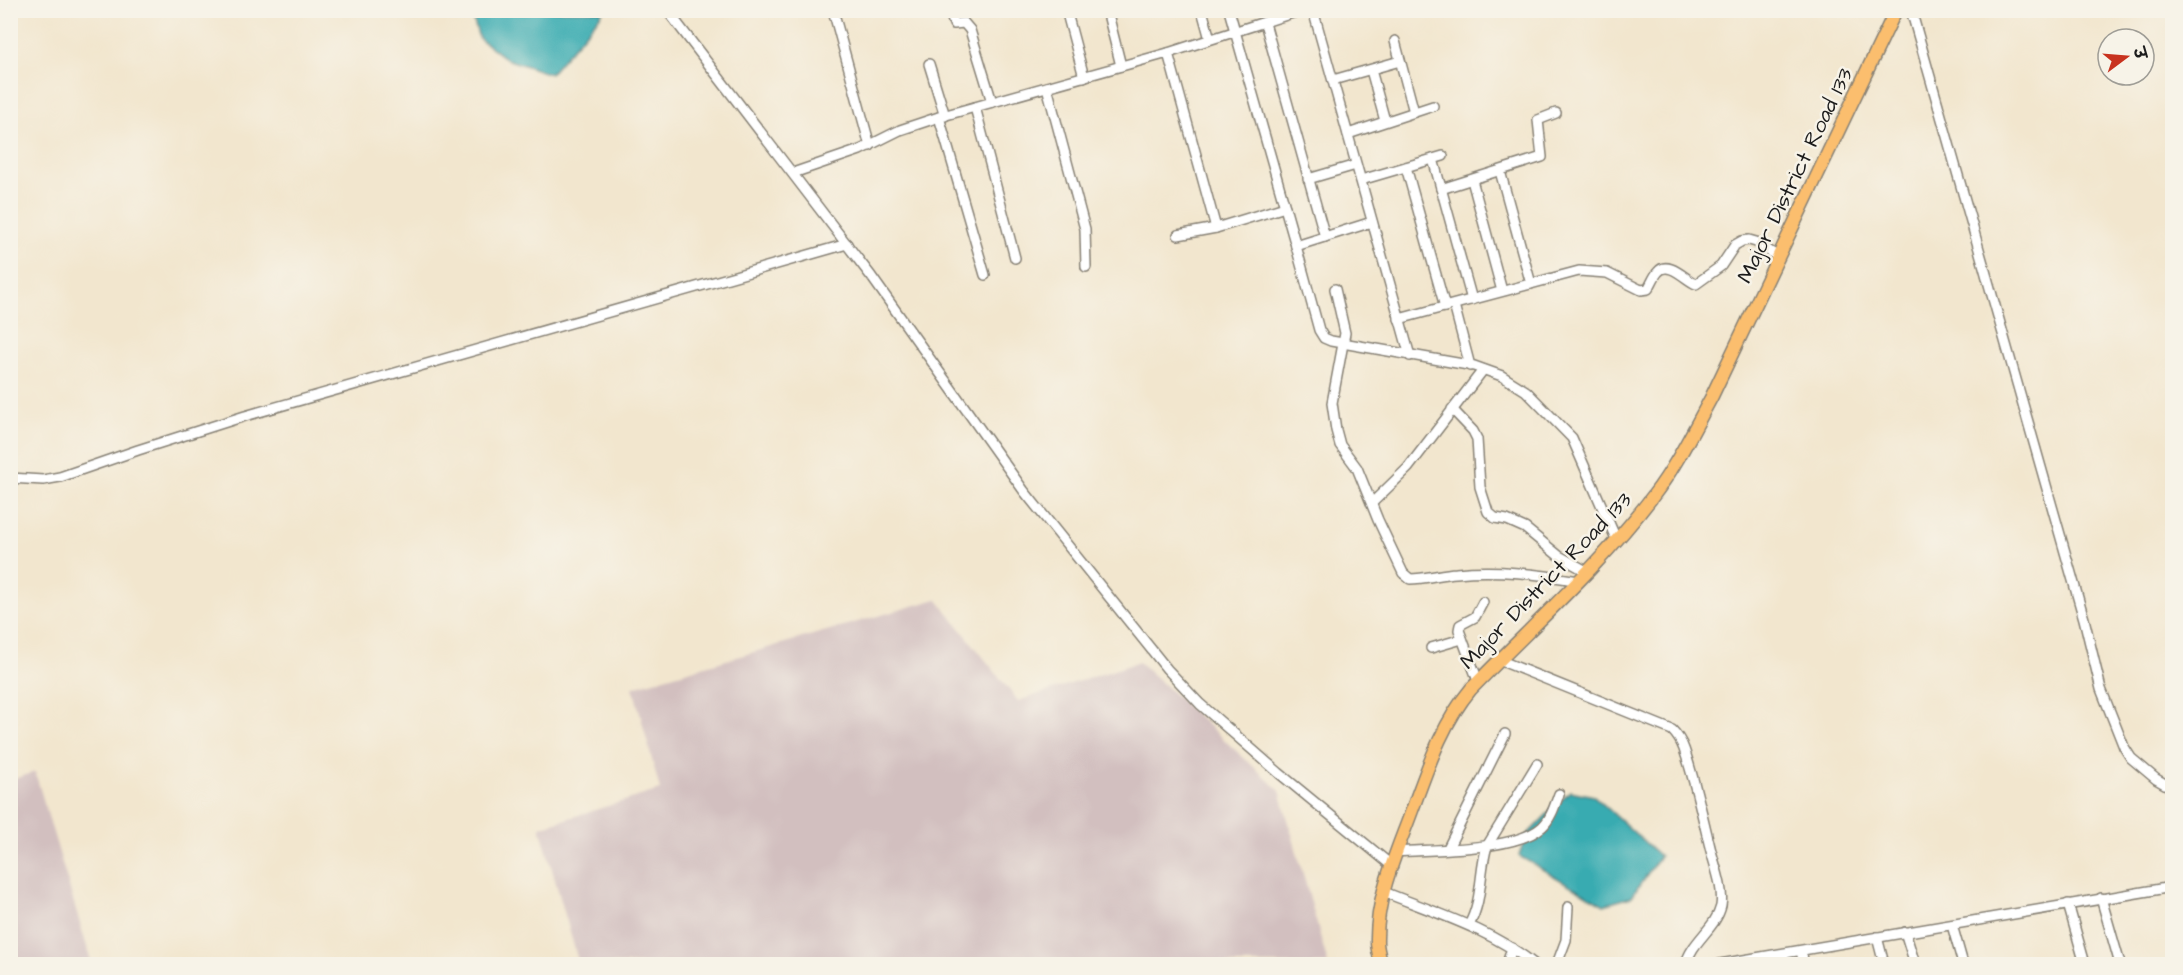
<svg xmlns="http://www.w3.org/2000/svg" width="2183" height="975" viewBox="0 0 2183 975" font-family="'Architects Daughter','Playpen Sans Deva',sans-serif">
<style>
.industrial{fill:#d2bfbf}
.water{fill:#39abb1;stroke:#2a6466;stroke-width:1.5}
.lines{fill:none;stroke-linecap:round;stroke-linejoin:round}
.minor-casing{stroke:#878175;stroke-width:12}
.major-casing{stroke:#878175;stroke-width:15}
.minor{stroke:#fff;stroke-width:9}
.major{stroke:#fbbe6e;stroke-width:12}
.labels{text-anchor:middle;stroke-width:5;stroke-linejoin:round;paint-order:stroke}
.street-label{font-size:22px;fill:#1c1c1c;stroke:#f7f3e8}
</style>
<rect width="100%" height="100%" fill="#f7f3e8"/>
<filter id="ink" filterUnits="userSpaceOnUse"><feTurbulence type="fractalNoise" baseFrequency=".0167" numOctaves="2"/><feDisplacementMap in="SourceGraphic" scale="12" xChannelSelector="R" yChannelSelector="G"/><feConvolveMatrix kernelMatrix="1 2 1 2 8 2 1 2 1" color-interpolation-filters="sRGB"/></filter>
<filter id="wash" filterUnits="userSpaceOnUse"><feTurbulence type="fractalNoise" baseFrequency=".008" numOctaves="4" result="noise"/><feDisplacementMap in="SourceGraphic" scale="24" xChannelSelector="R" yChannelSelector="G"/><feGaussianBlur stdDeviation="1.35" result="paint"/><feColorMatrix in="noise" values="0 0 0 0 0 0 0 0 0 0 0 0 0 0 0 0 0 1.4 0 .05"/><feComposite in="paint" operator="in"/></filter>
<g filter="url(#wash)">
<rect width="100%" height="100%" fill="#f2e6ce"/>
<g class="industrial">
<polygon points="937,599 1018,701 1139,662 1280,791 1328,964 579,964 540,827 660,790 633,687"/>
<polygon points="35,772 92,964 11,964 11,780"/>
</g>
<g class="water">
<polygon points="475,11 475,10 603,11 601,15 550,74 506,59 479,38 472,15"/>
<polygon points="1570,791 1594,796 1660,856 1631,897 1604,905 1519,856 1526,836"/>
</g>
</g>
<g filter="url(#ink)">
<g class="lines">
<defs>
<g id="minor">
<polyline points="667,10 871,276 1024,491 1167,669 1200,704 1279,773 1391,865"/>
<polyline points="833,10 870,146"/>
<polyline points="949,10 954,24 964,23 970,30 992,102"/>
<polyline points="1107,10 1121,66"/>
<polyline points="1202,10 1210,39"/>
<polyline points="1229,10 1296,246 1372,222"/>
<polyline points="1313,10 1410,356"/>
<polyline points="1911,10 2084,619 2101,689 2124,747 2131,758 2156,779 2172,788"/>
<polyline points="1068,17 1084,77"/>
<polyline points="1265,23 1325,237"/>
<polyline points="1395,41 1414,112"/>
<polyline points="1168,53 1216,228"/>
<polyline points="929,64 945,116"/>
<polyline points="1371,70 1385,121"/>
<polyline points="1333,80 1400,61"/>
<polyline points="1047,87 1085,229 1086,267"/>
<polyline points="975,107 1015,258"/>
<polyline points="939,117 985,275"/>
<polyline points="1348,134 1433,106"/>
<polyline points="1433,159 1472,300"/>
<polyline points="1406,167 1445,307"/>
<polyline points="1500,171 1531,284"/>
<polyline points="793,173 860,150 900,130 939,117 1168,53 1302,10"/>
<polyline points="1308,179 1356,165"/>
<polyline points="1361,180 1443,156"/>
<polyline points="1472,180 1502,291"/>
<polyline points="1441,189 1542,157 1538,120 1556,113"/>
<polyline points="1178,235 1216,228 1285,207"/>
<polyline points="1296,246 1319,330 1324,338 1331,341 1474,366 1502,376 1526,391 1572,438 1617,541"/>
<path d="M 1335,289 L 1345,333 L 1332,403 L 1336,430 L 1340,445 L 1357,468 L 1378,520 L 1403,573 L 1410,579 C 1425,579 1441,574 1456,573 C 1498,569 1538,574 1579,581"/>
<polyline points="1454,305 1470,366"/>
<path d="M 1399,319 L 1579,271 L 1607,273 L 1641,290 L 1648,289 C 1652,283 1654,276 1658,272 C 1668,259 1687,281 1696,284 L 1721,266 L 1735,245 L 1742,241 L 1749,240 L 1756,242 L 1778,257"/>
<polyline points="1452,409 1473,431 1477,439 1480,487 1488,512 1495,518 1507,520 1525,528 1559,556 1588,572"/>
<polyline points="10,478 43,480 60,477 138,450 245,416 847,244"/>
<polyline points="1372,503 1408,468 1483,370"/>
<polyline points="1431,648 1462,639"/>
<path d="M 1499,660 L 1672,730 C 1678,736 1681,741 1684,749 C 1695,781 1702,815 1710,847 C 1714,864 1724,888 1721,906 C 1716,928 1691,942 1686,964"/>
<polyline points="1478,681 1459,630 1460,625 1475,617 1483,602"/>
<polyline points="1448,848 1505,734"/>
<path d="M 1397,852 C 1433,849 1515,851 1542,827 C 1551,819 1555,805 1559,794"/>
<path d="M 1384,892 C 1436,913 1490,929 1534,964"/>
<polyline points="2101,898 2120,964"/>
<polyline points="2068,904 2085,964"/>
<path d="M 1469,925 C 1483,900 1479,872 1487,846 L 1537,764"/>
<polyline points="1952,925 1963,964"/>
<polyline points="1905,932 1915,964"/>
<polyline points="1877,937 1884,964"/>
<polyline points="1801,951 1804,964"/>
<polyline points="1507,964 1512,948"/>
<polyline points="1557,964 1566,940 1568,907"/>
<polyline points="1720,964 2172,887"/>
</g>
<path id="major" d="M 1381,964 C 1380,957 1377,949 1377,942 C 1376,897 1396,854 1411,813 C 1427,770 1441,725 1471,689 C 1532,626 1599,567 1653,496 C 1676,466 1693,431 1711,398 L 1896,10"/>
</defs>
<use href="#minor" class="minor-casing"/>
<use href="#major" class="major-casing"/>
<use href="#minor" class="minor"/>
<use href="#major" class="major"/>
</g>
</g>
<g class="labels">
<g class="street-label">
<text transform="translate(1794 175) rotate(-64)" y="8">Major District Road 133</text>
<text transform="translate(1545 580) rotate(-46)" y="8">Major District Road 133</text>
</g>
</g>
<rect width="2183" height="975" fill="none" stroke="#f7f3e8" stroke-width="36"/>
<g transform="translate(2126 57) rotate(74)"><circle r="28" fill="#f7f3e8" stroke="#9f9d96" stroke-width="1.5"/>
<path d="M0-4.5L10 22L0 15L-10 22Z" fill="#c8321e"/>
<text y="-9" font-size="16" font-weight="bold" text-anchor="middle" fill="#1c1c1c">उ</text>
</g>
</svg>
